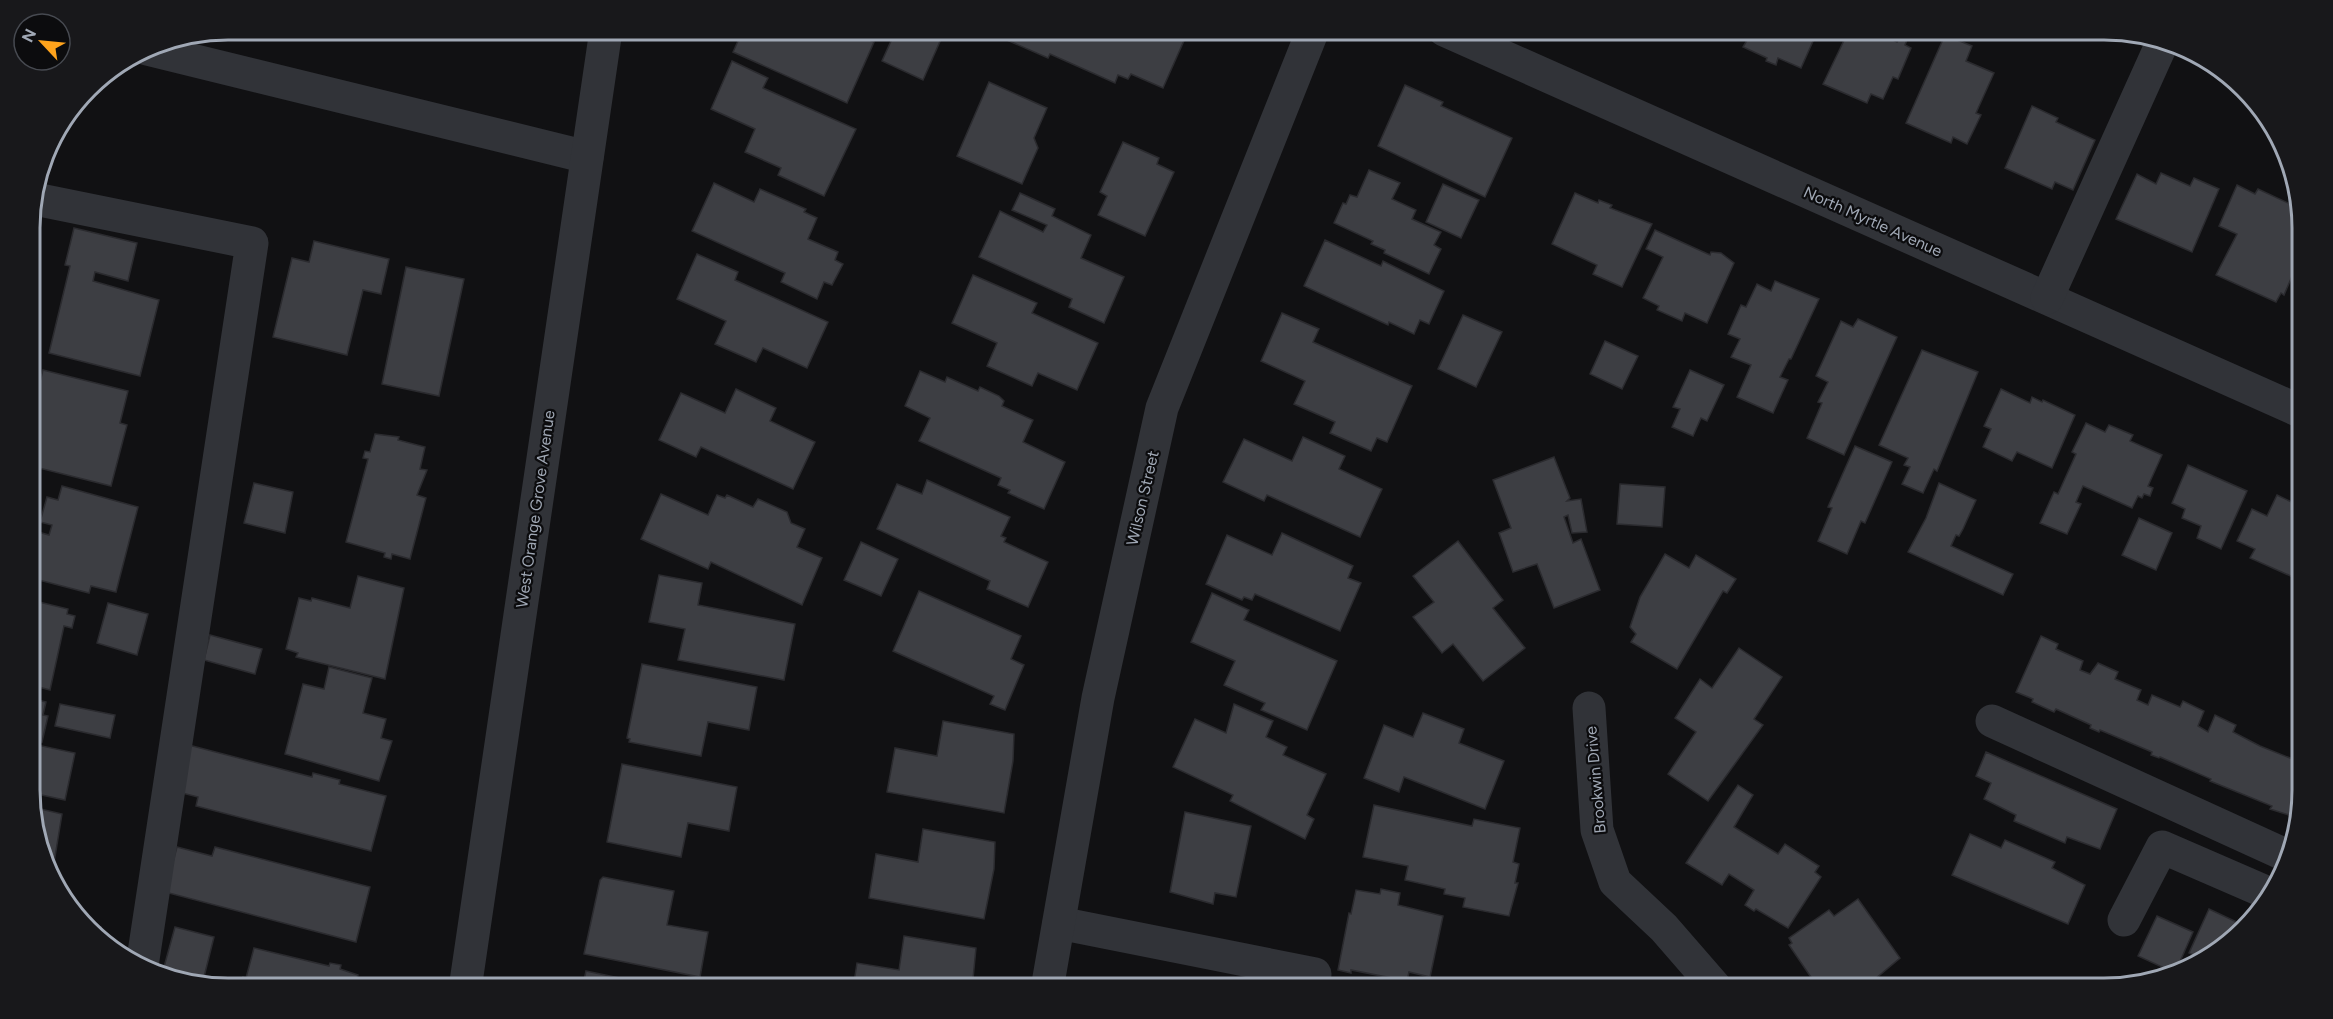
<svg xmlns="http://www.w3.org/2000/svg" width="2333" height="1019" viewBox="0 0 2333 1019" font-family="Figtree,sans-serif">
<style>
.building{fill:#3d3e43;stroke:#2b2b2f;stroke-width:1.5}
.lines{fill:none;stroke-linecap:round;stroke-linejoin:round}
.minor{stroke:#313338;stroke-width:33}
.labels{text-anchor:middle;stroke-width:4.5;stroke-linejoin:round;paint-order:stroke}
.street-label{font-size:16px;fill:#a0a8b5;stroke:#0c0c0e}
.rim{fill:none;stroke:#a0a8b5;stroke-width:3}
</style>
<rect width="100%" height="100%" fill="#111113"/>
<g class="building">
<polygon points="743,30 848,30 874,42 847,103 733,52"/>
<polygon points="896,30 945,30 923,80 882,61"/>
<polygon points="993,30 1173,30 1186,36 1163,88 1131,74 1128,79 1118,75 1115,83 1050,54 1048,58 1000,37 1001,34"/>
<polygon points="1753,30 1818,30 1801,68 1778,58 1776,65 1766,61 1767,58 1743,47"/>
<polygon points="1849,30 1893,30 1889,38 1897,42 1900,37 1907,40 1905,45 1911,48 1898,79 1893,77 1883,99 1871,94 1867,103 1823,84"/>
<polygon points="1945,35 1972,46 1966,61 1994,73 1976,113 1981,115 1967,144 1953,137 1951,143 1906,123"/>
<polygon points="732,61 768,78 763,88 856,129 824,196 778,175 781,168 745,152 755,129 711,109"/>
<polygon points="989,82 1047,108 1034,138 1038,148 1022,184 957,156"/>
<polygon points="1405,85 1443,102 1441,106 1512,138 1485,197 1378,146"/>
<polygon points="2032,106 2058,118 2056,122 2095,140 2073,190 2055,182 2052,189 2005,168"/>
<polygon points="1123,142 1159,158 1157,164 1174,172 1145,236 1098,215 1107,196 1100,192"/>
<polygon points="1369,170 1400,183 1392,199 1416,210 1412,219 1441,232 1434,245 1441,249 1429,274 1384,253 1385,250 1371,244 1373,241 1334,223 1343,203 1346,204 1350,195 1357,197"/>
<polygon points="2161,173 2190,186 2194,178 2219,189 2192,252 2116,219 2137,174 2156,184"/>
<polygon points="714,183 754,202 760,189 806,209 804,212 817,218 808,239 838,252 835,260 843,264 832,285 824,282 817,299 781,282 785,273 692,231"/>
<polygon points="1443,184 1479,200 1461,238 1426,222"/>
<polygon points="2237,185 2255,194 2258,189 2301,209 2301,255 2284,295 2281,293 2276,302 2216,275 2237,234 2219,226"/>
<polygon points="1020,193 1055,209 1052,216 1091,235 1081,258 1124,277 1104,323 1069,307 1072,299 979,257 1000,211 1043,232 1047,225 1012,210"/>
<polygon points="1575,193 1598,203 1599,200 1612,205 1610,208 1652,224 1622,287 1593,274 1597,265 1552,244"/>
<polygon points="74,228 137,243 128,281 95,272 93,281 159,300 140,376 49,353 70,266 65,265"/>
<polygon points="1655,230 1710,255 1711,252 1721,253 1734,263 1707,323 1685,313 1682,321 1657,310 1659,306 1643,298 1663,257 1646,249"/>
<polygon points="1325,240 1381,266 1383,261 1444,291 1429,324 1420,320 1414,334 1389,322 1388,325 1304,286"/>
<polygon points="314,241 389,259 381,294 363,290 347,355 273,337 292,258 309,262"/>
<polygon points="697,254 738,272 735,280 828,322 807,368 763,348 756,362 715,344 726,321 677,299"/>
<polygon points="406,267 464,279 439,396 382,384"/>
<polygon points="973,275 1037,303 1032,313 1098,343 1077,390 1038,373 1032,386 987,366 997,343 952,323"/>
<polygon points="1775,281 1819,299 1791,359 1789,359 1780,377 1788,380 1773,413 1737,397 1751,365 1731,357 1740,339 1728,334 1741,305 1746,307 1757,284 1771,291"/>
<polygon points="1282,313 1319,329 1313,342 1412,386 1387,442 1377,438 1371,451 1330,433 1335,422 1294,404 1305,381 1261,361"/>
<polygon points="1463,315 1502,332 1476,387 1438,369"/>
<polygon points="1858,319 1897,337 1844,455 1807,438 1822,403 1818,402 1828,382 1816,376 1841,321 1853,327"/>
<polygon points="1605,341 1638,356 1622,389 1590,374"/>
<polygon points="1922,350 1978,372 1937,471 1934,469 1923,493 1902,484 1910,467 1904,465 1908,458 1879,445"/>
<polygon points="43,370 128,391 120,423 127,425 111,486 31,466 31,417"/>
<polygon points="1690,370 1724,385 1707,421 1701,418 1693,436 1672,427 1680,409 1673,407"/>
<polygon points="920,371 945,382 947,377 978,391 980,387 999,396 1004,401 1002,406 1033,420 1023,442 1065,462 1044,509 1008,493 1010,490 998,485 1001,478 919,441 930,418 905,406"/>
<polygon points="736,389 776,408 770,421 815,442 793,489 701,447 696,457 659,440 681,393 725,413"/>
<polygon points="2001,389 2030,403 2032,397 2042,402 2043,400 2075,415 2052,468 2017,452 2012,461 1983,447 1991,429 1984,426"/>
<polygon points="2086,423 2105,432 2109,425 2133,435 2130,441 2162,455 2148,486 2153,488 2150,496 2144,494 2142,498 2138,496 2132,508 2083,486 2076,502 2081,504 2067,534 2040,523 2054,492 2058,494 2076,454 2072,452"/>
<polygon points="375,434 399,437 398,440 425,447 420,469 427,470 417,495 426,498 410,559 392,554 391,559 384,557 385,553 346,542 368,459 363,458 365,451 370,452"/>
<polygon points="1303,437 1345,456 1339,469 1382,489 1360,537 1267,495 1264,501 1223,482 1244,439 1292,461"/>
<polygon points="1855,446 1892,462 1865,523 1861,521 1847,554 1818,541 1832,508 1828,507"/>
<polygon points="1554,457 1570,498 1567,501 1581,499 1587,532 1572,533 1568,515 1564,517 1573,543 1581,539 1600,590 1554,608 1537,564 1513,572 1499,533 1511,528 1493,480"/>
<polygon points="2188,465 2247,491 2221,549 2197,538 2201,526 2182,518 2185,509 2172,503"/>
<polygon points="927,480 1010,517 1001,536 1006,538 1004,542 1048,562 1028,607 987,589 990,581 877,529 897,484 922,494"/>
<polygon points="254,483 293,492 285,533 244,523"/>
<polygon points="1939,483 1976,500 1963,529 1959,536 1956,535 1951,546 2013,574 2003,595 1908,552 1926,518"/>
<polygon points="1620,484 1665,487 1662,527 1617,524"/>
<polygon points="62,486 138,507 116,592 91,586 89,593 31,578 31,530 49,535 52,525 40,522 47,497 58,500"/>
<polygon points="661,494 708,515 717,495 725,498 727,495 753,507 758,499 787,512 791,523 805,529 797,547 822,558 802,605 711,562 708,569 641,539"/>
<polygon points="2277,495 2302,507 2302,581 2250,558 2255,549 2237,541 2252,509 2267,516"/>
<polygon points="2139,518 2172,533 2156,570 2122,555"/>
<polygon points="1282,533 1353,566 1348,578 1361,583 1340,631 1255,594 1252,600 1244,597 1242,600 1206,584 1227,535 1272,555"/>
<polygon points="1458,541 1503,600 1493,608 1525,648 1483,681 1453,644 1442,653 1413,617 1434,602 1413,576"/>
<polygon points="861,542 898,559 881,596 844,580"/>
<polygon points="1665,554 1689,568 1696,555 1736,579 1727,593 1723,591 1677,669 1631,642 1636,634 1630,627 1640,597"/>
<polygon points="659,575 702,583 698,605 795,624 784,680 678,660 685,629 649,622"/>
<polygon points="358,576 404,588 385,679 296,657 298,653 286,649 299,598 311,601 312,598 350,608"/>
<polygon points="919,591 1021,636 1011,659 1024,665 1005,710 990,704 994,696 893,651"/>
<polygon points="1212,593 1249,610 1244,620 1337,661 1307,730 1261,710 1265,703 1224,685 1235,661 1191,642"/>
<polygon points="39,602 68,609 67,614 75,616 72,628 64,626 50,690 31,685 31,611 37,613"/>
<polygon points="108,603 148,614 137,655 97,643"/>
<polygon points="210,635 262,649 255,674 204,660"/>
<polygon points="2041,636 2058,644 2056,649 2083,661 2080,670 2090,674 2098,663 2118,672 2115,679 2141,690 2137,700 2148,705 2152,695 2180,707 2183,701 2204,711 2198,726 2208,732 2215,715 2236,725 2233,732 2260,746 2300,762 2303,755 2303,791 2298,818 2270,809 2272,806 2210,781 2211,779 2160,757 2159,758 2151,755 2152,752 2100,730 2099,732 2090,728 2091,725 2056,709 2054,712 2032,702 2033,699 2016,692"/>
<polygon points="1739,648 1782,677 1754,719 1763,725 1708,801 1668,774 1696,732 1675,718 1700,679 1712,688"/>
<polygon points="642,664 757,687 749,730 708,722 701,756 629,742 630,739 627,738"/>
<polygon points="329,667 372,678 363,713 386,719 381,738 392,741 379,781 285,754 303,684 324,689"/>
<polygon points="31,698 46,702 43,715 48,716 42,742 37,741 37,745 75,753 65,800 32,793"/>
<polygon points="60,704 115,715 110,738 55,726"/>
<polygon points="1234,704 1273,721 1266,737 1287,747 1283,755 1326,774 1307,815 1314,819 1305,839 1230,801 1233,795 1173,767 1195,719 1226,733"/>
<polygon points="1423,713 1464,729 1459,743 1504,761 1485,809 1404,777 1399,792 1364,778 1384,725 1413,737"/>
<polygon points="943,721 1014,734 1013,761 1004,813 887,792 895,748 937,756"/>
<polygon points="181,743 312,777 313,773 340,780 339,784 386,796 371,851 196,806 198,797 182,793"/>
<polygon points="1986,752 2117,809 2100,849 2067,837 2065,843 2014,821 2016,815 1984,799 1991,783 1976,776"/>
<polygon points="622,764 737,787 729,831 688,823 681,857 607,842"/>
<polygon points="1738,785 1753,795 1734,827 1778,854 1785,844 1819,866 1815,872 1821,877 1788,928 1756,909 1754,911 1745,905 1754,890 1729,874 1722,885 1686,863"/>
<polygon points="1374,805 1472,826 1474,819 1520,828 1513,862 1519,864 1515,883 1518,883 1509,916 1463,907 1465,898 1444,894 1445,889 1405,880 1408,866 1363,857"/>
<polygon points="32,807 62,814 53,869 32,817"/>
<polygon points="1185,812 1251,826 1236,897 1215,893 1213,904 1170,892"/>
<polygon points="923,829 995,842 994,869 984,919 869,898 876,854 918,862"/>
<polygon points="1970,834 2001,848 2005,840 2055,862 2052,868 2085,885 2068,924 1952,875"/>
<polygon points="177,847 212,856 215,847 370,887 356,942 165,892"/>
<polygon points="603,877 674,891 667,925 708,932 700,977 584,954 600,880"/>
<polygon points="1381,889 1400,893 1398,905 1443,916 1430,977 1409,972 1407,981 1351,970 1351,973 1338,970 1349,913 1351,914 1356,890 1380,894"/>
<polygon points="1858,899 1900,958 1863,989 1819,989 1789,945 1792,943 1789,938 1829,910 1834,916"/>
<polygon points="2209,909 2243,925 2225,948 2204,960 2189,953"/>
<polygon points="2157,916 2193,932 2175,973 2138,956"/>
<polygon points="86,923 101,927 100,934"/>
<polygon points="175,927 214,937 204,977 164,967"/>
<polygon points="904,936 976,948 972,989 853,989 857,963 899,970"/>
<polygon points="254,948 329,966 330,963 341,965 340,969 358,975 354,989 240,989 243,977 246,978"/>
<polygon points="586,971 668,988 668,989 582,989"/>
<polygon points="2060,984 2061,989 2036,989"/>
</g>
<g class="lines">
<g class="minor">
<polyline points="1444,30 2302,412"/>
<polyline points="147,49 587,157"/>
<polyline points="35,199 252,243 142,966"/>
<polyline points="2047,298 2163,41"/>
<polyline points="1589,708 1597,830 1615,882 1664,928 1717,989"/>
<polyline points="1992,721 2290,857"/>
<polyline points="2124,920 2162,847 2268,893"/>
<polyline points="1059,923 1315,974 1313,989"/>
<polyline points="465,989 606,30"/>
<polyline points="1047,989 1098,698 1162,408 1313,30"/>
</g>
</g>
<g class="labels">
<g class="street-label">
<text transform="translate(1873 221) rotate(24)" y="6">North Myrtle Avenue</text>
<text transform="translate(1142 498) rotate(-77)" y="6">Wilson Street</text>
<text transform="translate(535 509) rotate(-82)" y="6">West Orange Grove Avenue</text>
<text transform="translate(1595 780) rotate(-95)" y="6">Brookwin Drive</text>
</g>
</g>
<path d="M0 0H2333V1019H0ZM228 40H2104A188 188 0 0 1 2292 228V790A188 188 0 0 1 2104 978H228A188 188 0 0 1 40 790V228A188 188 0 0 1 228 40Z" fill="#18181b" fill-rule="evenodd"/>
<path class="rim" d="M228 40H2104A188 188 0 0 1 2292 228V790A188 188 0 0 1 2104 978H228A188 188 0 0 1 40 790V228A188 188 0 0 1 228 40Z"/>
<g transform="translate(42 42) rotate(296)"><circle r="28" fill="#0c0c0e" stroke="#474a51" stroke-width="1.5"/>
<path d="M0-4.5L10 22L0 15L-10 22Z" fill="#ffa31c"/>
<text y="-9" font-size="16" font-weight="bold" text-anchor="middle" fill="#a0a8b5">N</text>
</g>
</svg>
